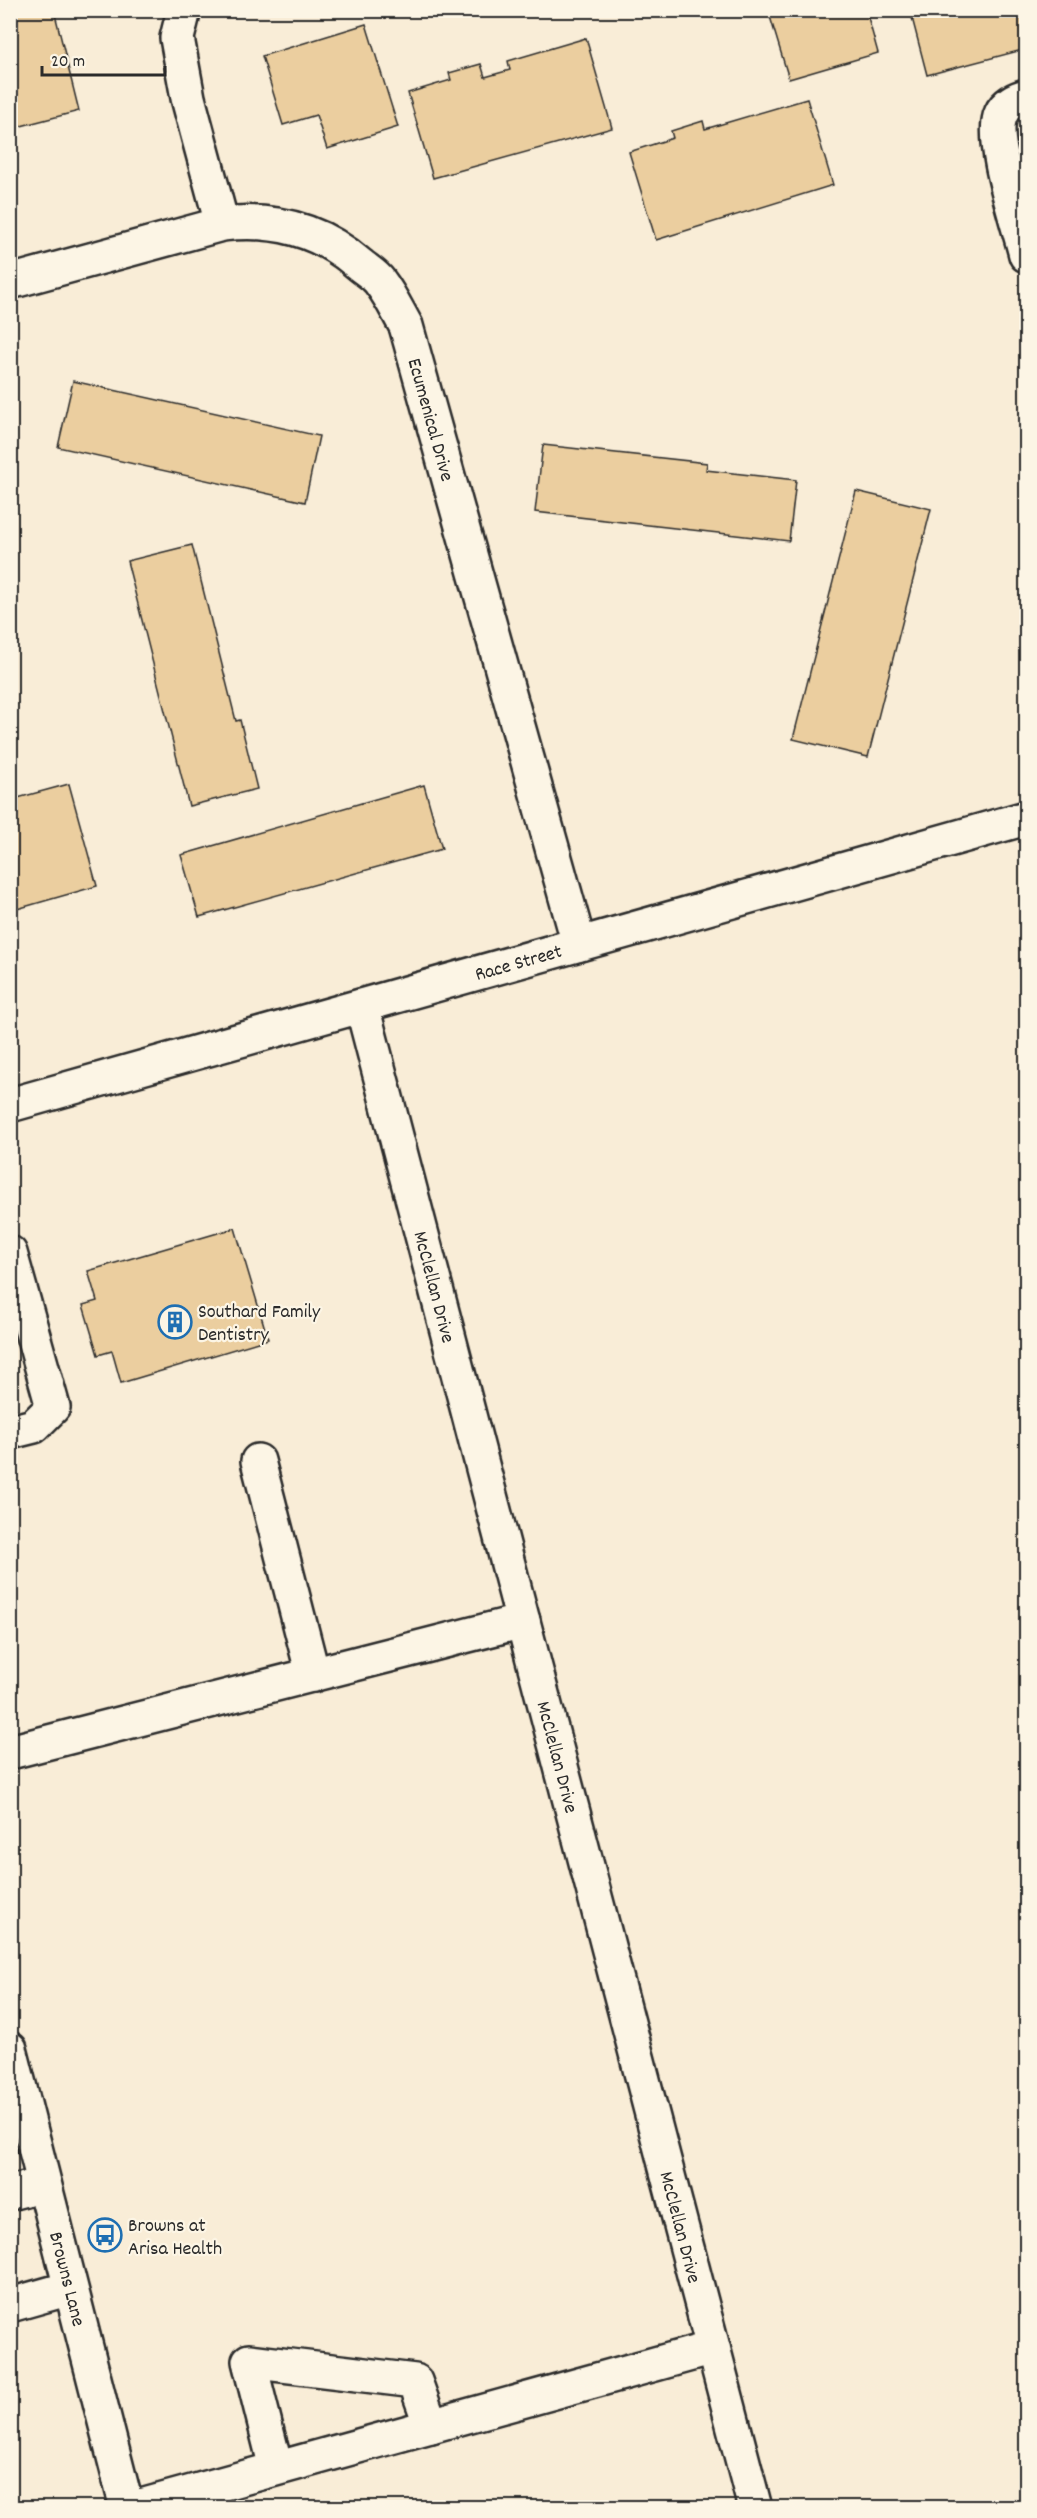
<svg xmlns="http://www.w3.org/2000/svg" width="1037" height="2518" viewBox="0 0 1037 2518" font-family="Dekko,sans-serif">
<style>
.building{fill:#ebce9f;stroke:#2b2b2b;stroke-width:1.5}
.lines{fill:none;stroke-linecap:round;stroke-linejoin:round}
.minor-casing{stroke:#2b2b2b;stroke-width:38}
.minor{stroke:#fcf5e5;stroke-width:33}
.labels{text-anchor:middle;stroke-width:4.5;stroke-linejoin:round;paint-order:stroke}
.street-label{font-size:20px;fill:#2b2b2b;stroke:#fcf5e5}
.poi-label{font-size:20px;fill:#2b2b2b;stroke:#fcf5e5;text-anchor:start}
</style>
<rect width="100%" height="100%" fill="#f9edd7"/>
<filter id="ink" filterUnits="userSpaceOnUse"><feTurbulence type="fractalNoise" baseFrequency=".0167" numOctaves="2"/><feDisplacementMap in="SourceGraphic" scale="12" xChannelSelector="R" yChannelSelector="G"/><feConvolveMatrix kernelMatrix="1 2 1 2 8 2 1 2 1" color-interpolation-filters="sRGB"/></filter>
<g filter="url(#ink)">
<g class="building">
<polygon points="10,10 54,10 79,111 17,127 10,102"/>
<polygon points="768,10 866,10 878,53 789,79"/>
<polygon points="910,10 1026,10 1026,49 927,75"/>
<polygon points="366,24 398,127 327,149 316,115 283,125 262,56"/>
<polygon points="586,38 612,128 433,178 408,93 451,80 449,73 481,64 485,77 510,70 508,61"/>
<polygon points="807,99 833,185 656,240 629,152 673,138 671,131 703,121 705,129"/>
<polygon points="73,381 319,436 305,502 58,447"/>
<polygon points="543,445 707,463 706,470 796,480 789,541 535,512"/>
<polygon points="856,491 931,509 868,757 793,739"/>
<polygon points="192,545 236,721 240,720 257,789 189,806 127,561"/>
<polygon points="69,784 97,886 10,911 10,800"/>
<polygon points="424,785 442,849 199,917 181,855"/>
<polygon points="235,1228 268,1339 121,1383 112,1351 98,1355 83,1305 97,1301 88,1271"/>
</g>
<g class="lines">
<defs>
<g id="minor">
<polyline points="184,10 177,38 188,98 222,224"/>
<path d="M 1026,96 C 1017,98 1005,104 1001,114 C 989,139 1019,226 1026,255"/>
<path id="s1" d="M 10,282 L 222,224 C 274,218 319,229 359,264 C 366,270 375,275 380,282 C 390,295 398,312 406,326 L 579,944"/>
<path id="s2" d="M 362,1006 L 755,2508"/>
<path id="s3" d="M 10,1105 L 1026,818"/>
<polyline points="10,1253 53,1407 34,1426 10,1432"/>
<polyline points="258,1461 313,1675"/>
<polyline points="10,1752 523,1621"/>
<path id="s4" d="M 10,2049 L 127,2508"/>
<polyline points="10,2193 44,2184"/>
<polyline points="10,2305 70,2288"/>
<polyline points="276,2468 249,2361 415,2381 431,2426"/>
<polyline points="134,2508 713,2348"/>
</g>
</defs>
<use href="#minor" class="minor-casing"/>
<use href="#minor" class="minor"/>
</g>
</g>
<defs>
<symbol id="building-ring" viewBox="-11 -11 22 22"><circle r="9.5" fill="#fcf5e5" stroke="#1f6fb2" stroke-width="1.5"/><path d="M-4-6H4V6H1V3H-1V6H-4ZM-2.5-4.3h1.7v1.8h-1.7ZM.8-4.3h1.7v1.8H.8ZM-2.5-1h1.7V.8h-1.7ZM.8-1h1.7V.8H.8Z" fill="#1f6fb2"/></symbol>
<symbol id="bus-ring" viewBox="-11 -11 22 22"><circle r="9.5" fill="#fcf5e5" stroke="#1f6fb2" stroke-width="1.5"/><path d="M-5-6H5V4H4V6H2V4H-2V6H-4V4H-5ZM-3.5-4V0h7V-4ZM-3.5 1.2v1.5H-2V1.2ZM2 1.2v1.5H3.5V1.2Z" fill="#1f6fb2"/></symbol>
</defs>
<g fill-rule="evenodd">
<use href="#building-ring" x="156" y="1303" width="38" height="38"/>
<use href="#bus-ring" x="86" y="2216" width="38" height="38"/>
</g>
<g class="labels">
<g class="street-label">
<text dy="7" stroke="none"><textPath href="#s1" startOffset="543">Ecumenical Drive</textPath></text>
<text dy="7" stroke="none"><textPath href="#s3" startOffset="528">Race Street</textPath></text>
<text dy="7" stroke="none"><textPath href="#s2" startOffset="290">McClellan Drive</textPath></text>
<text dy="7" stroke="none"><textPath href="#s2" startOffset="776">McClellan Drive</textPath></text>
<text dy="7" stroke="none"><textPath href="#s2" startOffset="1262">McClellan Drive</textPath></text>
<text dy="7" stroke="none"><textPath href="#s4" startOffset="237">Browns Lane</textPath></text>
</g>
<g class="poi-label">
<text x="198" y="1317">Southard Family<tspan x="198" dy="23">Dentistry</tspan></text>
<text x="128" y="2231">Browns at<tspan x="128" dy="23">Arisa Health</tspan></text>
</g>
</g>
<rect width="1037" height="2518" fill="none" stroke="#fcf5e5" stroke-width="36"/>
<rect x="18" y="18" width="1001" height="2482" fill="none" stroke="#2b2b2b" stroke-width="2" filter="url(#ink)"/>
<path d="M42 66v9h123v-9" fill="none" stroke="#2b2b2b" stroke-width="3"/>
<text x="51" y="66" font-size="18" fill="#2b2b2b" stroke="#fcf5e5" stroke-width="4.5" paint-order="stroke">20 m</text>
</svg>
